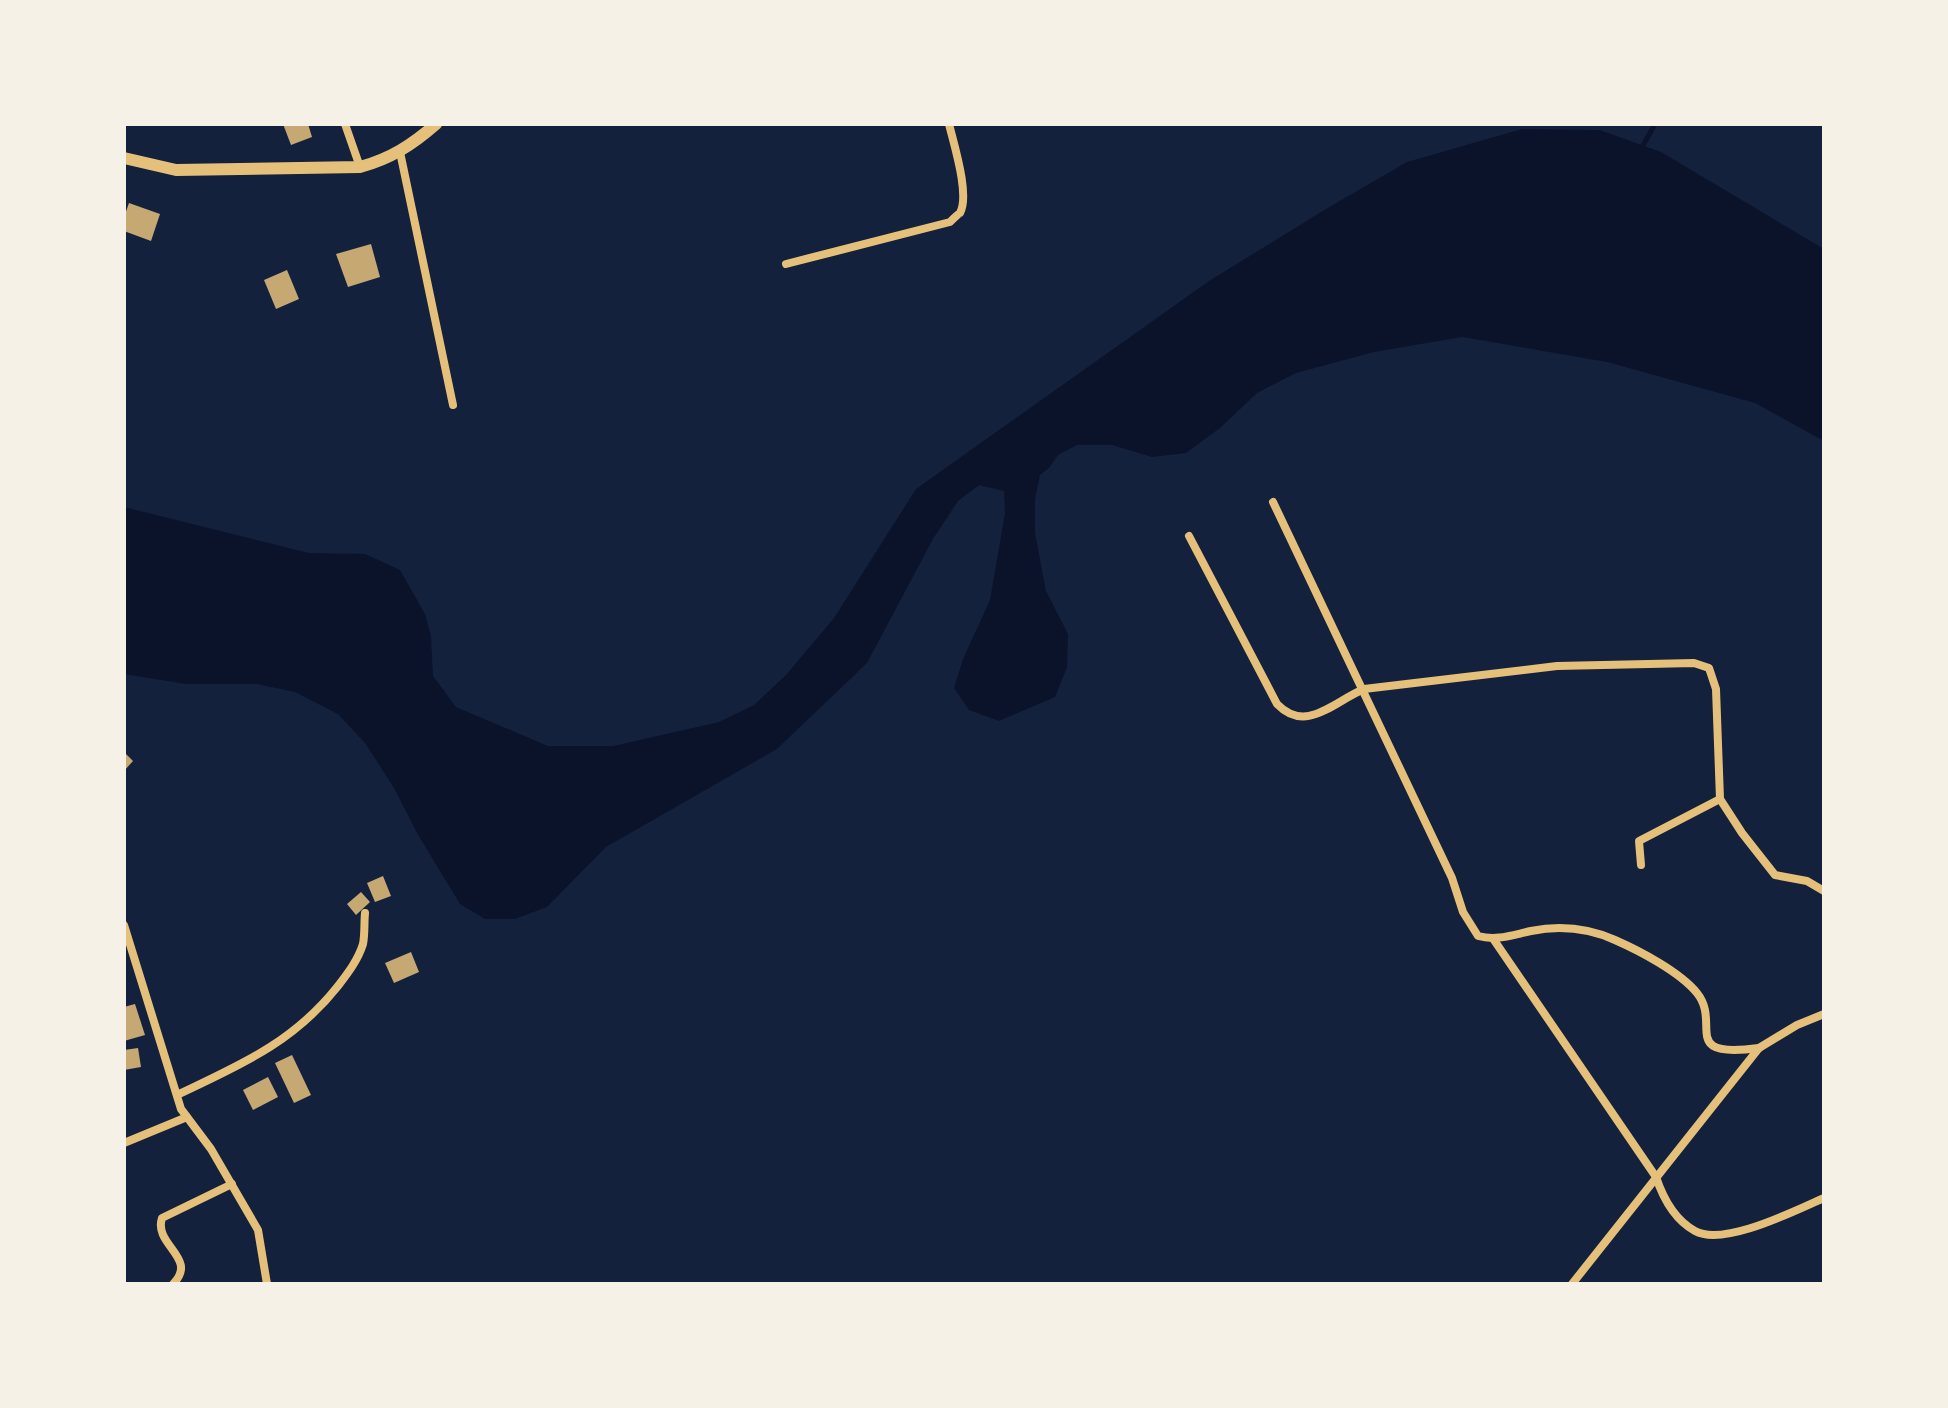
<svg xmlns="http://www.w3.org/2000/svg" width="1948" height="1408" viewBox="0 0 1948 1408" font-family="'Open Sans',sans-serif">
<style>
.water{fill:#0b132b}
.lines{fill:none;stroke-linecap:round;stroke-linejoin:round}
.stream{stroke:#0b132b;stroke-width:5}
.building{fill:#c6a872}
.minor{stroke:#e5c07b;stroke-width:8}
.tertiary{stroke:#e5c07b;stroke-width:12}
</style>
<rect width="100%" height="100%" fill="#14213d"/>
<polygon class="water" points="1522,129 1600,130 1661,152 1824,249 1824,441 1755,403 1607,362 1462,337 1374,352 1296,373 1257,393 1220,428 1186,453 1152,457 1112,445 1077,445 1058,455 1049,468 1040,475 1035,499 1035,533 1046,591 1068,634 1067,667 1055,697 999,721 969,710 954,688 963,659 990,600 1005,513 1004,491 979,485 958,501 933,539 867,663 777,749 606,847 547,907 515,919 485,919 460,904 417,833 394,788 365,743 338,714 295,692 256,684 186,684 124,674 124,507 309,553 365,554 400,570 425,614 431,636 433,676 456,707 548,746 613,746 719,722 754,705 786,675 834,618 916,489 1209,281 1326,209 1407,162"/>
<g class="lines">
<polyline class="stream" points="1640,151 1655,124"/>
</g>
<g class="building">
<polygon points="283,124 308,124 312,137 291,145"/>
<polygon points="129,203 160,214 151,241 124,231 124,217"/>
<polygon points="371,244 380,277 348,287 336,254"/>
<polygon points="287,270 299,299 276,309 264,280"/>
<polygon points="124,752 133,761 124,771"/>
<polygon points="383,876 391,896 375,902 367,883"/>
<polygon points="361,892 370,902 356,915 347,904"/>
<polygon points="411,952 419,972 394,983 385,963"/>
<polygon points="135,1004 145,1035 124,1041 124,1007"/>
<polygon points="138,1048 141,1067 124,1070 124,1050"/>
<polygon points="292,1055 311,1095 294,1103 275,1063"/>
<polygon points="268,1077 278,1097 253,1110 243,1090"/>
</g>
<g class="lines">
<g class="minor">
<polyline points="345,124 360,167"/>
<polyline points="400,152 453,405"/>
<path d="M 786,264 L 950,222 C 951,221 959,213 960,213 C 970,195 954,145 949,124"/>
<path d="M 1273,502 L 1452,878 L 1463,912 L 1478,936 C 1497,941 1512,935 1531,931 C 1561,925 1588,928 1615,940 C 1640,951 1680,972 1697,993 C 1722,1024 1678,1059 1759,1048"/>
<path d="M 1189,536 L 1277,704 C 1306,734 1333,702 1364,689 L 1557,666 L 1694,663 L 1709,668 L 1716,689 L 1720,799 L 1742,833 L 1775,875 L 1807,881 L 1824,891"/>
<polyline points="1641,865 1639,841 1720,799"/>
<polyline points="124,925 181,1109 211,1149 258,1230 267,1284"/>
<path d="M 1494,940 L 1656,1177 C 1663,1198 1675,1220 1695,1231 C 1724,1247 1796,1210 1824,1198"/>
<path d="M 177,1095 C 240,1065 293,1043 338,986 C 348,973 358,960 363,944 C 365,934 364,923 365,913"/>
<polyline points="124,1143 187,1117"/>
<path d="M 173,1284 C 199,1258 153,1245 162,1218 L 232,1184"/>
<polyline points="1572,1284 1759,1048 1797,1025 1824,1014"/>
</g>
<path class="tertiary" d="M 124,158 L 176,170 L 360,167 C 390,159 412,145 436,124"/>
</g>
<rect width="1948" height="1408" fill="none" stroke="#f6f1e7" stroke-width="252"/>
</svg>
